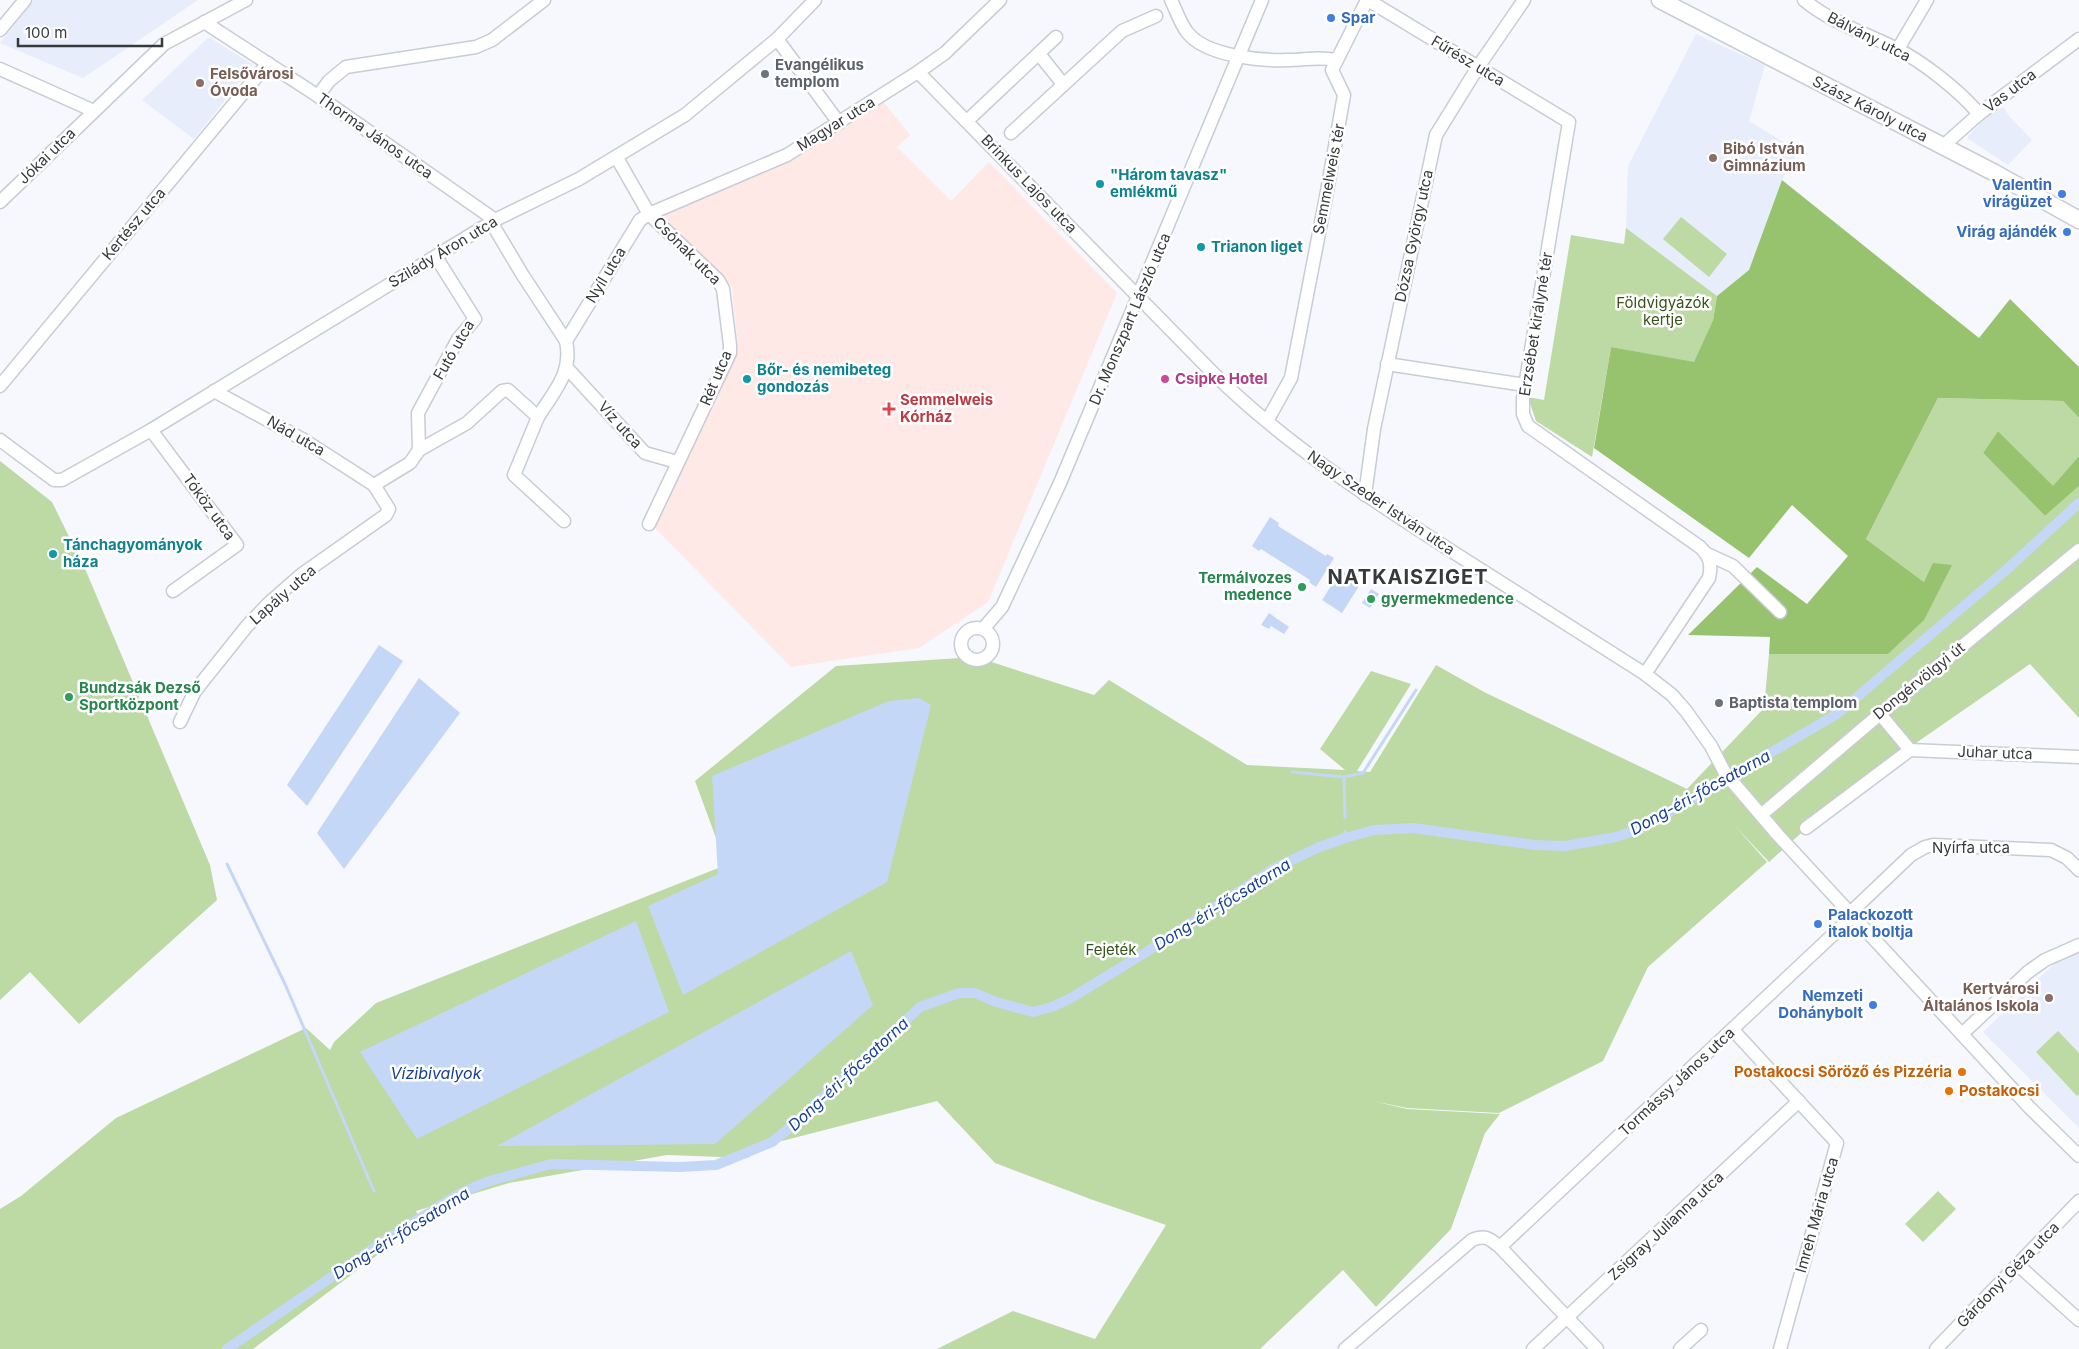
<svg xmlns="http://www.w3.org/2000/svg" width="2079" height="1349" viewBox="0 0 2079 1349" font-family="Inter,sans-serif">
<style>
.built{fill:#e7edfa}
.industrial{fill:#fee8eb}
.medical{fill:#fee9e6}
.green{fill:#bdd9a4}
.forest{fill:#98c36e}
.water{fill:#c5d7f7}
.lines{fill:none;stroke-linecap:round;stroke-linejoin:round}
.stream{stroke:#c5d7f7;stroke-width:3}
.canal{stroke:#c5d7f7;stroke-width:10}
.minor-casing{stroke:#c8ccd5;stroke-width:15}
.major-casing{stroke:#c8ccd5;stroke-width:19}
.minor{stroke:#fff;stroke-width:12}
.major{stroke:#fff;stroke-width:16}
.shop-dot{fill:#3f7fe0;stroke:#fff;stroke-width:2}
.worship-dot{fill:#6b7280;stroke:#fff;stroke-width:2}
.education-dot{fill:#8d6e63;stroke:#fff;stroke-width:2}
.culture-dot{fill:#0f9aa8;stroke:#fff;stroke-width:2}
.hotel-dot{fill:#d1479c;stroke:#fff;stroke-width:2}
.health-dot{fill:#e0444e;stroke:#fff;stroke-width:2}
.leisure-dot{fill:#2e9e5b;stroke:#fff;stroke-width:2}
.food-dot{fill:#e8710a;stroke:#fff;stroke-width:2}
.labels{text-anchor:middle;stroke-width:5;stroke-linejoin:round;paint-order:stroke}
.shop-label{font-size:15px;font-weight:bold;fill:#366cbe;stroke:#fff;text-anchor:end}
.street-label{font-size:15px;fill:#37393d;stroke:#fff}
.worship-label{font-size:15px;font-weight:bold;fill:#5b616d;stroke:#fff;text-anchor:start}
.education-label{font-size:15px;font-weight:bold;fill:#785e54;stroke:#fff;text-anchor:start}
.culture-label{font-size:15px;font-weight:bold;fill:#0d838f;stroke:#fff;text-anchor:start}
.park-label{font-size:15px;fill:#385318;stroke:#fff}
.hotel-label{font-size:15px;font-weight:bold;fill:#b23c85;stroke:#fff;text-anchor:start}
.health-label{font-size:15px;font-weight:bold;fill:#be3a42;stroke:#fff;text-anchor:start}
.leisure-label{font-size:15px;font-weight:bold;fill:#27864d;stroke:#fff;text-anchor:start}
.food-label{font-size:15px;font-weight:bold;fill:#c56008;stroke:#fff;text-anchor:end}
.water-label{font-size:16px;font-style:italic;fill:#174099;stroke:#fff}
.district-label{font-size:20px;font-weight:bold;letter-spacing:1px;fill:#37393d;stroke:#fff}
</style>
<rect width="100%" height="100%" fill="#f6f8fe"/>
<g class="built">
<polygon points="34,0 198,0 83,78 0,43"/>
<polygon points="1696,34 1765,65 1749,121 1798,151 1782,180 1749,270 1717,296 1626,228 1628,166"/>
<polygon points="209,37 253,65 194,139 142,100"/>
<polygon points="2003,107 2009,116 2032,140 2008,165 1967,138 1988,115"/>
<polygon points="2079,953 2079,1128 1983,1032 2054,964"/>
</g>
<polygon class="industrial" points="680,471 691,476 686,490 674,485"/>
<polygon class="medical" points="882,100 910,135 897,147 951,201 989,162 1117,293 988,602 919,648 791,667 655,528 674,485 686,489 691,476 680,471 738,347 732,287 660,216 793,159"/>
<g class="green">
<polygon points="1681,217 1727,254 1709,277 1663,239"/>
<polygon points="1626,228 1717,296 1713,320 1694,363 1611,347 1592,457 1536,421 1528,397 1544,400 1571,235 1624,244"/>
<polygon points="1938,398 2063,401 2079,418 2079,456 2053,487 1998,431 1983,453 2045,516 2079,486 2079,718 2030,664 1851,788 1769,862 1734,825 1767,862 1648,967 1603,1061 1499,1113 1407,1108 1373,1101 1407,1109 1500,1114 1485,1133 1451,1229 1376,1307 1343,1270 1260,1349 937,1349 1013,1311 1095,1339 1166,1225 1093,1200 995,1163 937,1101 782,1141 773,1135 748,1158 667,1155 509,1183 416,1211 421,1222 253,1349 0,1349 0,1209 21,1196 116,1118 306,1028 330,1050 334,1042 376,1003 726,865 695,781 836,666 976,657 1094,695 1109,680 1247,765 1345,770 1320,749 1371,671 1411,684 1357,771 1370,772 1436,665 1486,693 1687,789 1764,708 1769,654 1888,654 1924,582 1866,539"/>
<polygon points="0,461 52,502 86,571 210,865 217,900 79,1024 30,972 0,1000"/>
<polygon points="2058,1031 2079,1053 2079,1094 2077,1096 2036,1052"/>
<polygon points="1938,1191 1956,1209 1923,1242 1905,1224"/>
</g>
<g class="forest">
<polygon points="1782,180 1979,338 2010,299 2079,367 2079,418 2063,401 1938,398 1866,539 1924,582 1933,563 1952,565 1924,620 1888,654 1769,654 1770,637 1688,635 1757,567 1807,604 1848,556 1792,505 1749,558 1594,448 1611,347 1694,362 1713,320 1717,296 1749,270"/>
<polygon points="1998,431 2053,486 2079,456 2079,486 2045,516 1983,453"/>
</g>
<g class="water">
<polygon points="1270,517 1279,523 1278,526 1326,556 1327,554 1334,558 1316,587 1309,582 1310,580 1261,549 1259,551 1252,546"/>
<polygon points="1341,570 1361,583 1342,613 1322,600"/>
<polygon points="1371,589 1379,594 1370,608 1362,603"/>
<polygon points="1269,613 1289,627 1284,634 1271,626 1269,629 1261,625"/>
<polygon points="379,645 403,661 307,806 287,785"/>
<polygon points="419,678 460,713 344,869 317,833"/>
<polygon points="919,698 931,705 887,882 683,995 648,906 718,874 712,776 889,701"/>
<polygon points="636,921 669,1012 417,1139 360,1052"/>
<polygon points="851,951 873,1005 715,1144 497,1146"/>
</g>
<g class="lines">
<g class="stream">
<polyline points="1292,772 1344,777"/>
<polyline points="1345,818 1344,777 1363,773 1416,690"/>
<polyline points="1345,831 1345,838"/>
<polyline points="227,864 285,984 374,1191"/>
</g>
<polyline class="canal" points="227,1349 391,1236 459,1194 486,1182 551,1164 680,1167 716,1165 772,1142 793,1125 920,1007 959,993 975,993 996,1002 1033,1012 1052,1007 1071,998 1156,946 1273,869 1317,848 1345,838 1374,830 1413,828 1535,845 1565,846 1616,837 1642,828 1837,714 2005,571 2079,503"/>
<defs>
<g id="minor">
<path d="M 1171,0 C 1176,10 1180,23 1187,32 C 1205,56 1260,61 1289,60 C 1304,60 1320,56 1335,60"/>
<path d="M 1368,0 L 1569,122 L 1523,398 L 1523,414 L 1528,426 L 1700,547 C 1710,557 1712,564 1709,578 L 1645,674"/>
<path d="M 1804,0 C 1830,22 1865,33 1895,48 C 1922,61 1960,91 1979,114"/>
<polyline points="204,22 318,96 495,220"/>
<polyline points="0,30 25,0"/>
<polyline points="777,39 839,123"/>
<polyline points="1898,49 1927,0"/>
<polyline points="1039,54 1063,84"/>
<polyline points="0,69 94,111"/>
<path d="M 918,72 L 1213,373 C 1284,443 1369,498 1453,552 C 1517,593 1581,633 1645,674 L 1672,695 L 1686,711 L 1711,746 L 1725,773 L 1778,835 L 2029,1107 L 2079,1156"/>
<polyline points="318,96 329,81 346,67 476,47 492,40 544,0"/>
<polyline points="967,121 1056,37"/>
<polyline points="1011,133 1122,31 1156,16"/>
<polyline points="1943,146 1979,114 2079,39"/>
<polyline points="617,158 649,214 718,280 723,289 730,345 730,353 649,524"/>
<polyline points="0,202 164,44 246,0"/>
<path d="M 491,222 L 522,274 L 566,341 C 573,373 554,391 538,417"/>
<polyline points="566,341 640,220 649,214 787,155 918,72 945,53 1000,0"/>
<polyline points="1387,364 1525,385"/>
<polyline points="567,368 645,453 677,462"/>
<polyline points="0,386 268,63"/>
<polyline points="1267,421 1291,378 1326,197 1344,95 1332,70 1367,0"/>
<polyline points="151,430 237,545 173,591"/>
<polyline points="0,440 54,480 62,480 151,430 495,220 579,179 685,115 777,39 815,0"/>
<polyline points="419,450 418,413 458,339 475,319 436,257"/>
<polyline points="374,485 410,463 419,450 467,423 502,391 508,390 538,417 514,475 564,521"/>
<polyline points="1365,495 1374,429 1436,135 1478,67 1524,0"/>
<polyline points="1707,554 1733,566 1780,612"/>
<circle cx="977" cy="644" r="16"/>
<polyline points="983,629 1002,607 1060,483 1262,0"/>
<polyline points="1880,714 1910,750 2079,757"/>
<polyline points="180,722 195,691 247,626 269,603 301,575 386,515 389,509 374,485 304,440 214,391"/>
<polyline points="1761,815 1880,714 2079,550"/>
<polyline points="1806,828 1910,750"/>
<polyline points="1850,913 1911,855 1925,847 1933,845 2051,850 2067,858 2079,870"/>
<polyline points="1733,1030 1837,1143 1780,1349"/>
<polyline points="1962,1034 2028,972 2045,960 2079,945"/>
<polyline points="1500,1247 1853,916"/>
<polyline points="2018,1265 2079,1320"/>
<path d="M 1345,1349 L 1472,1240 C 1485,1234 1490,1239 1500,1247 L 1597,1349"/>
<polyline points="1533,1349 1799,1101"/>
<polyline points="1680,1349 1701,1330"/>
<polyline points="1936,1349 2079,1201"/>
</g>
<polyline id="major" points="1660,0 1993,172 2079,220"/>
</defs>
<use href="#minor" class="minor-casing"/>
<use href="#major" class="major-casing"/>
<use href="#minor" class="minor"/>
<use href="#major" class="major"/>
</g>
<g class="shop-dot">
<circle cx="1331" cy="18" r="5"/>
<circle cx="2062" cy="194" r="5"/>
<circle cx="2067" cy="232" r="5"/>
<circle cx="1818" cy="924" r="5"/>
<circle cx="1873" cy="1005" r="5"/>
</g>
<g class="worship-dot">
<circle cx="765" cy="74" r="5"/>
<circle cx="1719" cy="703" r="5"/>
</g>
<g class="education-dot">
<circle cx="200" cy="83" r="5"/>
<circle cx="1713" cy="158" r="5"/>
<circle cx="2049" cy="998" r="5"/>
</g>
<g class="culture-dot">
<circle cx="1100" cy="184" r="5"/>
<circle cx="1201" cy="247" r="5"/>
<circle cx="747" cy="379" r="5"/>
<circle cx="53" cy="554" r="5"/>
</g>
<circle class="hotel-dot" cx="1165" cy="379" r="5"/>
<path class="health-dot" d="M886.5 401.5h5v5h5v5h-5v5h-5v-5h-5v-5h5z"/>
<g class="leisure-dot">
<circle cx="1302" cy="587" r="5"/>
<circle cx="1371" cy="599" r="5"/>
<circle cx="69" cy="697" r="5"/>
</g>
<g class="food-dot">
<circle cx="1962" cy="1072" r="5"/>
<circle cx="1949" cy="1091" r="5"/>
</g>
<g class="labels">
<g class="shop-label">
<text x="1341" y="23" text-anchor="start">Spar</text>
<text x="2052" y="190">Valentin<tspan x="2052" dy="17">virágüzet</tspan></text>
<text x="2057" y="237">Virág ajándék</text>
<text x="1828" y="920" text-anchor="start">Palackozott<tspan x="1828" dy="17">italok boltja</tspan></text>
<text x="1863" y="1001">Nemzeti<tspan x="1863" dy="17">Dohánybolt</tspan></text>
</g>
<g class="street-label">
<text transform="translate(1869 37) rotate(27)" y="5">Bálvány utca</text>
<text transform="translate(1468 61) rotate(31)" y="5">Fűrész utca</text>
<text transform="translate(2010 91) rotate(-37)" y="5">Vas utca</text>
<text transform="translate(1870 109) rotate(27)" y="5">Szász Károly utca</text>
<text transform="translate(836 124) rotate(-32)" y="5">Magyar utca</text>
<text transform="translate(375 136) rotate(35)" y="5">Thorma János utca</text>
<text transform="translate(47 156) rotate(-44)" y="5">Jókai utca</text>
<text transform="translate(1329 179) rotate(-79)" y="5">Semmelweis tér</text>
<text transform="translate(1029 184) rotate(46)" y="5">Brinkus Lajos utca</text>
<text transform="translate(134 224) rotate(-50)" y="5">Kertész utca</text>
<text transform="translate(1414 236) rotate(-78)" y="5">Dózsa György utca</text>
<text transform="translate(687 251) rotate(45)" y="5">Csónak utca</text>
<text transform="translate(443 252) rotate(-31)" y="5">Szilády Áron utca</text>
<text transform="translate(606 275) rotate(-59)" y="5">Nyíl utca</text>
<text transform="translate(1130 319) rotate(-67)" y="5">Dr. Monszpart László utca</text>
<text transform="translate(1536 324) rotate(-81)" y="5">Erzsébet királyné tér</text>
<text transform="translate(454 350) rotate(-60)" y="5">Futó utca</text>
<text transform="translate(716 378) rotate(-67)" y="5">Rét utca</text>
<text transform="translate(620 425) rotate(48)" y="5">Víz utca</text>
<text transform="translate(296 436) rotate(30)" y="5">Nád utca</text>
<text transform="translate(1381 503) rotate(34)" y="5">Nagy Szeder István utca</text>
<text transform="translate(209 507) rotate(54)" y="5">Tóköz utca</text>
<text transform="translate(283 595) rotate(-41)" y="5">Lapály utca</text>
<text transform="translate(1919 681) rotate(-39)" y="5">Dongérvölgyi út</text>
<text transform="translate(1995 753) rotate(2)" y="5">Juhar utca</text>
<text x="1971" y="853">Nyírfa utca</text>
<text transform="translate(1677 1082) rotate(-43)" y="5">Tormássy János utca</text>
<text transform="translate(1817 1215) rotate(-74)" y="5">Imreh Mária utca</text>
<text transform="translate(1666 1226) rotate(-43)" y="5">Zsigray Julianna utca</text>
<text transform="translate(2008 1275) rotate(-46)" y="5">Gárdonyi Géza utca</text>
</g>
<g class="worship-label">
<text x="775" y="70">Evangélikus<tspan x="775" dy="17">templom</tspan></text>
<text x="1729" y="708">Baptista templom</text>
</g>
<g class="education-label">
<text x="210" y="79">Felsővárosi<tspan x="210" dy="17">Óvoda</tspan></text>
<text x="1723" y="154">Bibó István<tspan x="1723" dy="17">Gimnázium</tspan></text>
<text x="2039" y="994" text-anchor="end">Kertvárosi<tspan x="2039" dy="17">Általános Iskola</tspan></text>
</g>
<g class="culture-label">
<text x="1110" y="180">"Három tavasz"<tspan x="1110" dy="17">emlékmű</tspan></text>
<text x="1211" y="252">Trianon liget</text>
<text x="757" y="375">Bőr- és nemibeteg<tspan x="757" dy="17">gondozás</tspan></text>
<text x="63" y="550">Tánchagyományok<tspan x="63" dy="17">háza</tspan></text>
</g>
<g class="park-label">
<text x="1663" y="308">Földvigyázók<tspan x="1663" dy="17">kertje</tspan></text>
<text x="1111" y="955">Fejeték</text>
</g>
<g class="hotel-label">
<text x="1175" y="384">Csipke Hotel</text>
</g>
<g class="health-label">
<text x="900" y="405">Semmelweis<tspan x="900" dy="17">Kórház</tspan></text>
</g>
<g class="leisure-label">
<text x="1292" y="583" text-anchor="end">Termálvozes<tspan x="1292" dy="17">medence</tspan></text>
<text x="1381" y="604">gyermekmedence</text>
<text x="79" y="693">Bundzsák Dezső<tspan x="79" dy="17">Sportközpont</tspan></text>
</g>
<g class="food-label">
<text x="1952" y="1077">Postakocsi Söröző és Pizzéria</text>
<text x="1959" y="1096" text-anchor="start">Postakocsi</text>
</g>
<g class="water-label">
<text transform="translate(1700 792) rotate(-29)" y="6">Dong-éri-főcsatorna</text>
<text transform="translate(1222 904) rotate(-32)" y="6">Dong-éri-főcsatorna</text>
<text x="436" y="1079">Vízibivalyok</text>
<text transform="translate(848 1074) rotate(-43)" y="6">Dong-éri-főcsatorna</text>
<text transform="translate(401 1233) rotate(-32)" y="6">Dong-éri-főcsatorna</text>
</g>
<g class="district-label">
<text x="1408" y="584">NATKAISZIGET</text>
</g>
</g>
<path d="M18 38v8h144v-8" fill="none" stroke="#37393d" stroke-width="2.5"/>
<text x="25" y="38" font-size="15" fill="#37393d" stroke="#ffffff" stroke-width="4" paint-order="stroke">100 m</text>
</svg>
